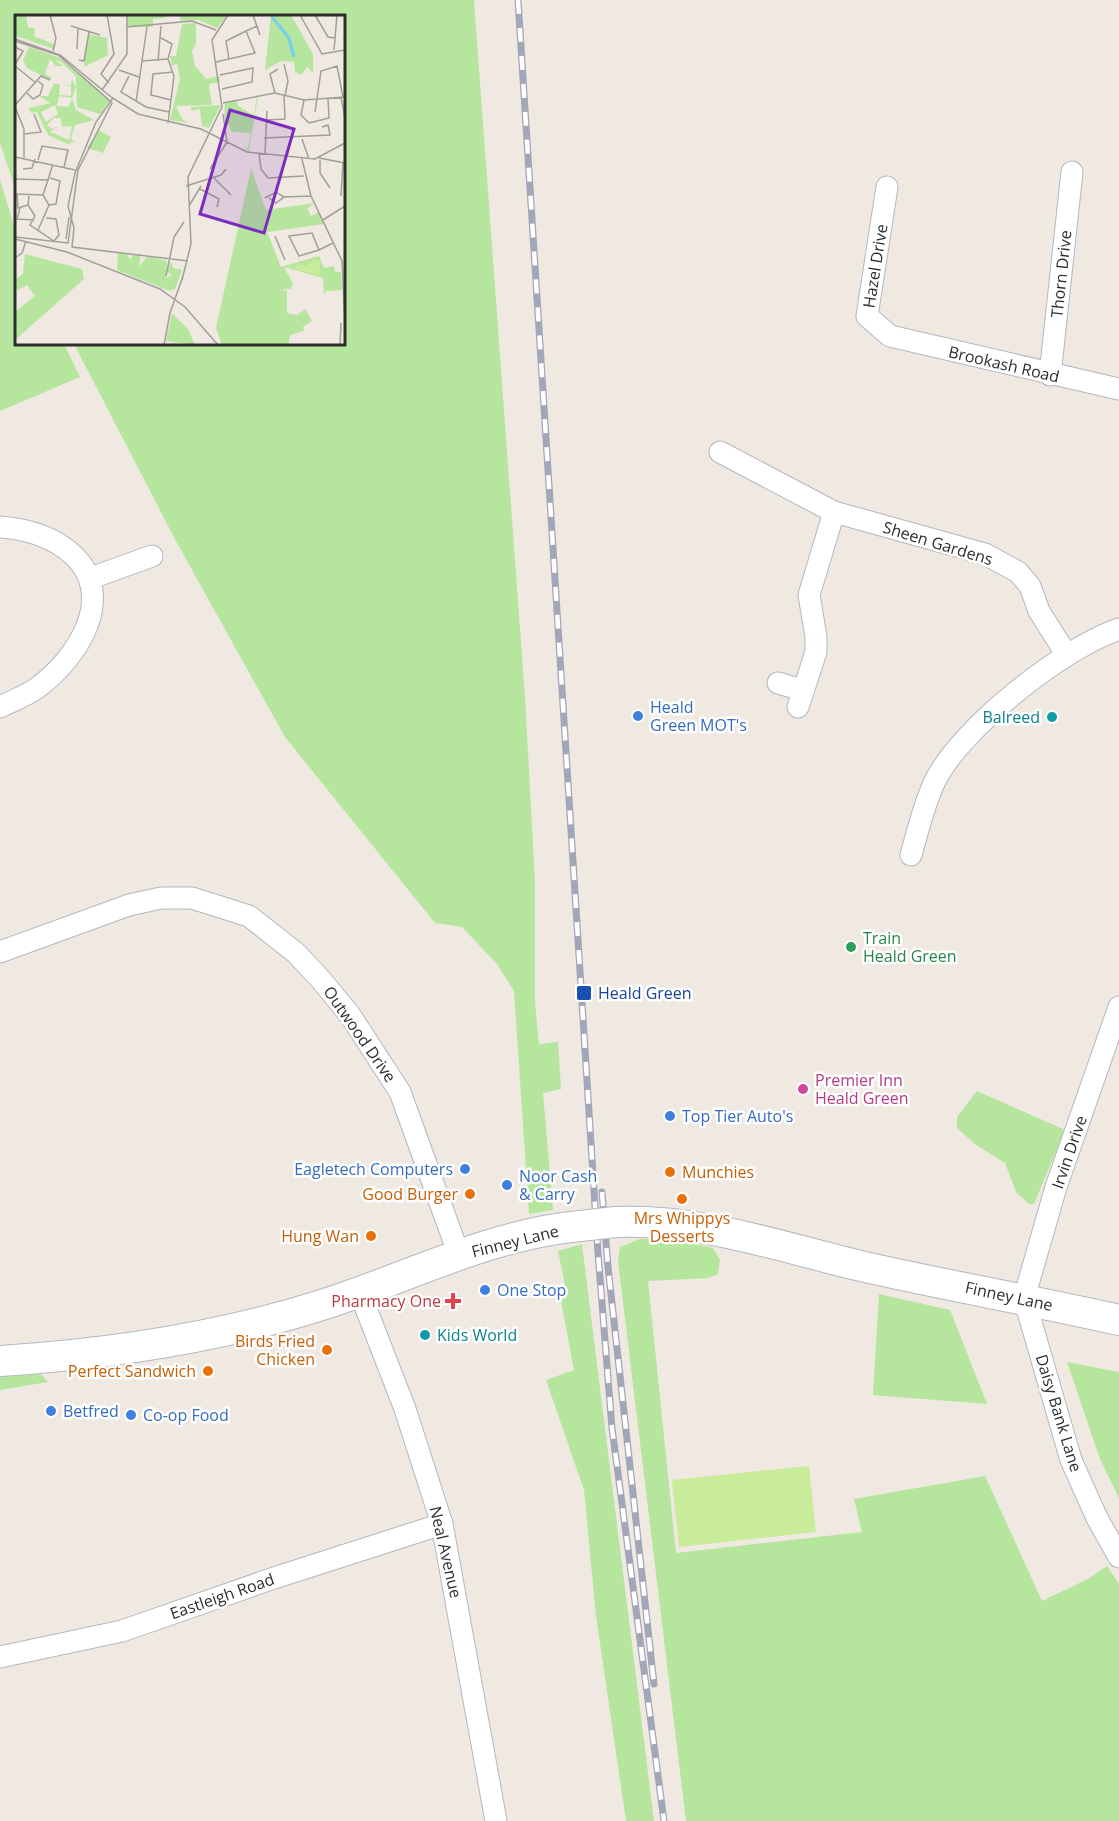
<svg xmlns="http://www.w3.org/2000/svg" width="1119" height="1821" viewBox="0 0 1119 1821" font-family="'Open Sans',sans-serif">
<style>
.green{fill:#b6e59e}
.pitch{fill:#c9ec9a}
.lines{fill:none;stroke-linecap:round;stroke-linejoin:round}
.street-casing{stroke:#b4b7c1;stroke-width:23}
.secondary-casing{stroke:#b4b7c1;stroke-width:32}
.street{stroke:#fff;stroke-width:21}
.secondary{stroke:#fff;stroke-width:30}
.rail-casing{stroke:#a3a6b8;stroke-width:7}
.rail{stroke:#fff;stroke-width:4.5;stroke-dasharray:14;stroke-linecap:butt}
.secondary-bridge-casing{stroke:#b4b7c1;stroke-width:32;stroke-linecap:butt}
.secondary-bridge{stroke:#fff;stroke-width:30}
.shop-dot{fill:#3f7fe0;stroke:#fff;stroke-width:2}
.culture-dot{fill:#0f9aa8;stroke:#fff;stroke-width:2}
.leisure-dot{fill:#2e9e5b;stroke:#fff;stroke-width:2}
.transit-dot{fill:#1a4fb4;stroke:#fff;stroke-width:2}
.hotel-dot{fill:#d1479c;stroke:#fff;stroke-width:2}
.food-dot{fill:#e8710a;stroke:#fff;stroke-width:2}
.health-dot{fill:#e0444e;stroke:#fff;stroke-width:2}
.labels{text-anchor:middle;stroke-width:5;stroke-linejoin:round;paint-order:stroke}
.street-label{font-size:16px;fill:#2e2e2e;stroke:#fff}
.shop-label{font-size:16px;fill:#366cbe;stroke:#fff;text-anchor:start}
.culture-label{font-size:16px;fill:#0d838f;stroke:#fff;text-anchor:end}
.leisure-label{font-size:16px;fill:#27864d;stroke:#fff;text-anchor:start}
.transit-label{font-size:16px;fill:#164399;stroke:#fff;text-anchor:start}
.hotel-label{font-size:16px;fill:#b23c85;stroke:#fff;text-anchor:start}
.food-label{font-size:16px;fill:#c56008;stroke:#fff;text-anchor:end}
.health-label{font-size:16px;fill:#be3a42;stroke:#fff;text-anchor:end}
.inset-river{fill:none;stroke:#75cff0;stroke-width:3}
.inset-road{fill:none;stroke:#a29e99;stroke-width:1.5}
.view{fill:#7b2cbf;fill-opacity:0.15;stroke:#7b2cbf;stroke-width:3}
.inset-edge{fill:none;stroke:#2e2e2e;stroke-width:3}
</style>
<rect width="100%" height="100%" fill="#efe9e1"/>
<g class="green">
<polygon points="0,0 474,0 525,697 535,881 535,1003 539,1044 558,1042 561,1089 543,1093 553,1210 529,1214 514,991 497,964 462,927 435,923 285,737 177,543 74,344 344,344 344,16 16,16 16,190 0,143"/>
<polygon points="0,180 16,232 16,344 64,344 80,377 0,411"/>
<polygon points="977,1091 1065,1130 1034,1204 1029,1204 1016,1192 1005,1163 976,1145 957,1128 957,1117"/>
<polygon points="640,1239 672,1239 713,1248 720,1260 718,1274 708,1278 648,1281 676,1553 862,1532 854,1499 985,1476 1042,1601 1088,1579 1107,1566 1119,1584 1119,1821 686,1821 618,1261 620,1247"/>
<polygon points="582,1244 654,1821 626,1821 596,1616 584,1490 546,1380 574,1370 560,1296 567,1294 558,1251"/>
<polygon points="879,1294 950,1310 987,1404 873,1395"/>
<polygon points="1067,1362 1119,1372 1119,1498 1100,1459"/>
<polygon points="29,1373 42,1375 48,1382 0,1390 0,1374"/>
</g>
<polygon class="pitch" points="809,1466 816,1532 679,1547 672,1480"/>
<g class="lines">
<defs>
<g id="street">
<polyline points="887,187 867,316 890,336 1119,389"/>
<polyline points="1050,375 1072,172"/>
<polyline points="720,452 834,512 985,554 1018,572 1030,586 1039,611 1066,654"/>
<path d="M 0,527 C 26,529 52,536 72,554 C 118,596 78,658 37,688 C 26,696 12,701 0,707"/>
<polyline points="91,578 152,556"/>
<polyline points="778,683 802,690"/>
<polyline points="798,707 816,652 816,637 809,595 834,512"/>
<path d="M 911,855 C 918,830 924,804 935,781 C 961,728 1063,648 1119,629"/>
<polyline points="0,952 129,905 161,898 192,898 249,916 296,953 322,981 350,1015 400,1092 459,1255"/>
<polyline points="1119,1007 1056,1187 1024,1298 1071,1460 1097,1518 1119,1557"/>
<polyline points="360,1293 405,1409 442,1524 496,1821"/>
<polyline points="0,1657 122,1631 274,1578 442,1524"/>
</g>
<g id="secondary">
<path d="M 616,1222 C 701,1218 783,1248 865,1267 C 949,1286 1035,1301 1119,1320"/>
<path d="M 0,1361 C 111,1354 219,1338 325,1304 C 409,1277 491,1234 580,1226"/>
</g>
</defs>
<use href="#street" class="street-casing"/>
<use href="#secondary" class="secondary-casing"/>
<use href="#street" class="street"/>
<use href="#secondary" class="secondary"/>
<defs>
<g id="rail">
<polyline points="518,0 598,1253 612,1428 664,1821"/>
<polyline points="602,1192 608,1267 654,1684"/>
</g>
</defs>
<use href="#rail" class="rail-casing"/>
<use href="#rail" class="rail"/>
<defs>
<polyline id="secondary-bridge" points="580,1226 616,1222"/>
</defs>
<use href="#secondary-bridge" class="secondary-bridge-casing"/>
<use href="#secondary-bridge" class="secondary-bridge"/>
</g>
<g class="shop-dot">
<circle cx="638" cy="716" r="6"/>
<circle cx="670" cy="1116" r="6"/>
<circle cx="465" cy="1169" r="6"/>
<circle cx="507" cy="1185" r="6"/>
<circle cx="485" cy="1290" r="6"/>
<circle cx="51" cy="1411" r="6"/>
<circle cx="131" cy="1415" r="6"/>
</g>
<g class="culture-dot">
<circle cx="1052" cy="717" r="6"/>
<circle cx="425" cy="1335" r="6"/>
</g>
<circle class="leisure-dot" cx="851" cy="947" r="6"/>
<rect class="transit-dot" x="576" y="985" width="16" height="16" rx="3"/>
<circle class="hotel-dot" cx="803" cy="1089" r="6"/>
<g class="food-dot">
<circle cx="670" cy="1172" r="6"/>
<circle cx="470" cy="1194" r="6"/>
<circle cx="682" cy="1199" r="6"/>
<circle cx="371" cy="1236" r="6"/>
<circle cx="327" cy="1350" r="6"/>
<circle cx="208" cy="1371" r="6"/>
</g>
<path class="health-dot" d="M450 1292h6v6h6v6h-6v6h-6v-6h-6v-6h6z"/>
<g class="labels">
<g class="street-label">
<text transform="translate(875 266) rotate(-81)" y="6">Hazel Drive</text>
<text transform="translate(1061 274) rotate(-84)" y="6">Thorn Drive</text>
<text transform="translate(1004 364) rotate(13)" y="6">Brookash Road</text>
<text transform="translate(938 543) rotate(17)" y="6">Sheen Gardens</text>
<text transform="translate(360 1034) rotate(55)" y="6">Outwood Drive</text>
<text transform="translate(1069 1152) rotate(-71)" y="6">Irvin Drive</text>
<text transform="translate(515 1241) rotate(-14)" y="6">Finney Lane</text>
<text transform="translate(1009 1296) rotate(12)" y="6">Finney Lane</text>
<text transform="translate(1059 1413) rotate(73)" y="6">Daisy Bank Lane</text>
<text transform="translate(446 1552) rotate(77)" y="6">Neal Avenue</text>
<text transform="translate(222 1596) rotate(-19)" y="6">Eastleigh Road</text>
</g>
<g class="shop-label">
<text x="650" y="713">Heald<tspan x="650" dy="18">Green MOT's</tspan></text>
<text x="682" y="1122">Top Tier Auto's</text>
<text x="453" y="1175" text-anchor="end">Eagletech Computers</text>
<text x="519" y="1182">Noor Cash<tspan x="519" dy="18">&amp; Carry</tspan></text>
<text x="497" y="1296">One Stop</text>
<text x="63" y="1417">Betfred</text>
<text x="143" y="1421">Co-op Food</text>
</g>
<g class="culture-label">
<text x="1040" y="723">Balreed</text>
<text x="437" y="1341" text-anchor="start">Kids World</text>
</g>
<g class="leisure-label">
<text x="863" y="944">Train<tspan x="863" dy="18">Heald Green</tspan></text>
</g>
<g class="transit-label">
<text x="598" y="999">Heald Green</text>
</g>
<g class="hotel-label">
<text x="815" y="1086">Premier Inn<tspan x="815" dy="18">Heald Green</tspan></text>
</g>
<g class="food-label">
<text x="682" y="1178" text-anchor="start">Munchies</text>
<text x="458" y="1200">Good Burger</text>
<text x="682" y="1224" text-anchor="middle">Mrs Whippys<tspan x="682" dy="18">Desserts</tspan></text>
<text x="359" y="1242">Hung Wan</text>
<text x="315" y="1347">Birds Fried<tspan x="315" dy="18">Chicken</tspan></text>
<text x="196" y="1377">Perfect Sandwich</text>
</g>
<g class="health-label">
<text x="441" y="1307">Pharmacy One</text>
</g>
</g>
<g transform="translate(15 15)">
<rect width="330" height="330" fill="#efe9e1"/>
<path d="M 0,0 L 11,0 L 13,12 L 20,14 L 19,21 L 40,30 L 39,34 L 1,21 ZM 112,0 L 150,0 L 150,3 L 138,4 L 138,12 L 112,12 ZM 164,0 L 212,0 L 202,13 L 183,5 L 166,6 ZM 256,0 L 276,0 L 298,39 L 298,58 L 292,52 L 286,60 L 280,57 L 279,47 L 266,46 L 250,55 ZM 181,8 L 181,29 L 177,36 L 180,51 L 191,64 L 204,61 L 205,67 L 194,69 L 197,90 L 161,91 L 167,104 L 174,108 L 155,105 L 165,64 L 162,48 L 157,51 L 155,41 L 161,41 L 167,9 ZM 73,19 L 92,23 L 93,40 L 69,52 ZM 14,32 L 43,42 L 95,85 L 85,99 L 62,92 L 61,61 L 46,47 L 40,45 L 48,51 L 41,51 L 35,44 L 30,59 L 37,63 L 35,65 L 12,53 L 8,45 ZM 57,64 L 61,72 L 57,83 L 44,81 L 42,91 L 53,92 L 57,84 L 61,95 L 79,105 L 60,110 L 56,123 L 59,127 L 53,129 L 33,120 L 22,97 L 16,98 L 14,93 L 36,88 L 24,81 L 33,81 L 39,68 L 45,70 L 44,80 L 56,81 L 56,71 L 48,71 L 56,70 ZM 40,90 L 43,99 L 31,107 L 26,97 ZM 39,103 L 46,103 L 47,112 L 57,111 L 54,125 L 35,117 L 43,111 L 37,114 L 32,110 ZM 242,81 L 243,81 L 234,136 L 229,134 L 233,133 L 236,118 L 217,117 L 209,102 L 210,88 L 222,85 L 223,91 L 239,100 ZM 206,90 L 194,113 L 187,111 L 185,94 L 176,96 L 176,92 ZM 84,115 L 96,122 L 88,138 L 72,133 ZM 239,140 L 236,153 L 251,195 L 300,188 L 292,193 L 296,201 L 304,197 L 309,209 L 252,217 L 266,252 L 304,241 L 309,253 L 319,251 L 320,257 L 326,257 L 327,275 L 311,276 L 309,280 L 308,263 L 269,252 L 278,269 L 275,274 L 270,274 L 263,277 L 272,275 L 272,298 L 282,300 L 290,294 L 297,306 L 288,312 L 289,316 L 275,320 L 273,330 L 207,330 L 201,313 ZM 103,237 L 111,238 L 115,244 L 120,239 L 126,239 L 124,252 L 132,241 L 152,246 L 151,263 L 157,260 L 152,257 L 156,247 L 158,253 L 167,255 L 160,274 L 155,276 L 102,255 ZM 10,239 L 67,254 L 69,264 L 0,325 L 0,297 L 20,281 L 12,270 L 3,275 L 0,272 L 0,265 L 8,259 ZM 157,298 L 173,314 L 180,330 L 151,326 Z" fill="#b6e59e" fill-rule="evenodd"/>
<path d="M 298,244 L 305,247 L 305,261 L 280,254 L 282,248 L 291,251 Z" fill="#c9ec9a"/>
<path class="inset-river" d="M 257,2 L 274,23 L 279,42"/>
<path class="inset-road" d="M 35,0 L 41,23 L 38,36M 92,0 L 99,39 L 86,59 L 94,68M 238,0 L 245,20M 285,0 L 307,39 L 330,35M 300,0 L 313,22 L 320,23M 56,11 L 85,20M 111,12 L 177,6 L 201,15M 146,23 L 157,29 L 153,44 L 159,61 L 153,108M 0,24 L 45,40 L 96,82 L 123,99 L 186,114 L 232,137 L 300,144 L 330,128M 0,26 L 43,40 L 97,88 L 63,155 L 53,228 L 0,222M 0,32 L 8,36 L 1,48M 62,34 L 63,13M 319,35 L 322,0M 214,44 L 211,26 L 231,16M 64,45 L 69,46 L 74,17M 127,46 L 153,44M 143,46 L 146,11M 201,47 L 240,38 L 231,16 L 242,11M 269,49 L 273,66 L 270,81M 0,51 L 21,68M 104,55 L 124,62M 205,60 L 238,53 L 237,67 L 207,74M 114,61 L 106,77 L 131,92 L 154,97M 87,75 L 112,39 L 112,0M 12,78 L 18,84 L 25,80 L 28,70 L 23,66M 260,78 L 255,59 L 263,54M 326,82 L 330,103M 98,83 L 81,107 L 60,158 L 53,191 L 59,213 L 57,232 L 173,246M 156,85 L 136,80 L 138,59 L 158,57M 289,85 L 286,100 L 294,108M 121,87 L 132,12M 208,88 L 260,78 L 289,85 L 330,82M 0,90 L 26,61 L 35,65M 0,92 L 9,114 L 9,143M 300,97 L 306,56 L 322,51 L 328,82M 208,99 L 212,127M 251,105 L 270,104 L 269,81M 294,108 L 314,103 L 313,84M 10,119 L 26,117 L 19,99M 249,123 L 315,120 L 313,110 L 307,112M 287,124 L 294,144M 244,138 L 246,154 L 253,163 L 289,161M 250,138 L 252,96M 0,142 L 60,155M 304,143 L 330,148M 287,144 L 296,181 L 327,246 L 330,308M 23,145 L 27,131 L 53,135 L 49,152M 305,145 L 305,158 L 315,173M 8,154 L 17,153 L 20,144M 195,154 L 212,127M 199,163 L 216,180M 0,164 L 34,165M 171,171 L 206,160 L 211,154M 185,174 L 204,184 L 202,192M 0,179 L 28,180 L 38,149M 2,179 L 3,193 L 13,190M 14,181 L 13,190 L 20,201 L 15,210 L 39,226 L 44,220 L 41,204 L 31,203M 326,181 L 328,148M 269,182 L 296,181M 250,183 L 261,177 L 269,182 L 261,188 L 254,183M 34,190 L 41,189 L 45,166 L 35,163M 174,191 L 186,171M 5,193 L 2,204 L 19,205M 308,205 L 330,191M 23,215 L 34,190 L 28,180M 260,221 L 270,245M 0,224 L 52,237 L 145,274 L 170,292 L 203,330M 51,224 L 54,202M 304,235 L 297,218 L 274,221 L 284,241 L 304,235 L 318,228M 0,243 L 7,238 L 11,226M 151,261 L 159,222 L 169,207M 167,265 L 176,229 L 173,162 L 207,92 L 197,25 L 213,0M 149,330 L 155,298 L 168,261M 325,330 L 326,308"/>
<path class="view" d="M 215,95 L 279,114 L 249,218 L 185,199 Z"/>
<rect width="330" height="330" class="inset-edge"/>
</g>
</svg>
